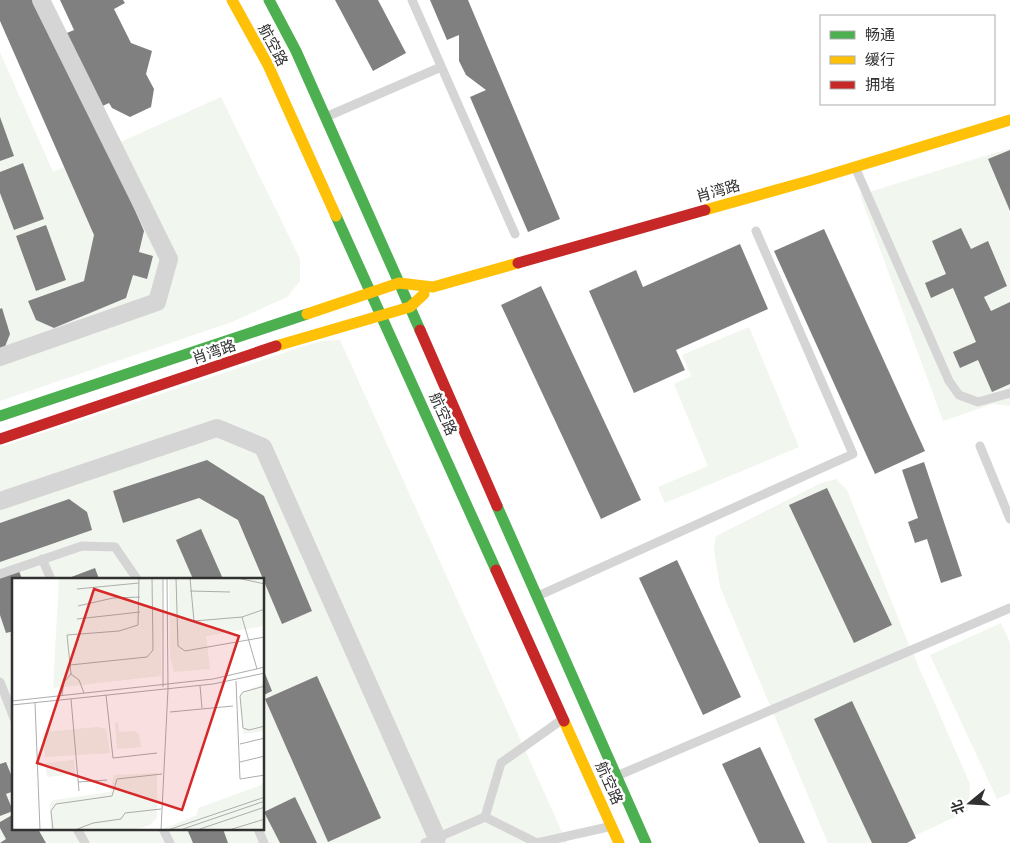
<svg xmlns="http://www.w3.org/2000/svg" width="1010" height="843" viewBox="0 0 1010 843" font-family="'Sofia Sans Condensed','Noto Sans SC',sans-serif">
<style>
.green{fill:#f1f6ee;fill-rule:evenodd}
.building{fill:#808080}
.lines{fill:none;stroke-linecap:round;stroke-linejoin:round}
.lane{stroke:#d5d5d5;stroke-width:9}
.street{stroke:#d5d5d5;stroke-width:18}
.fast{stroke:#4caf50;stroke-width:11}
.slow{stroke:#ffc107;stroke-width:11}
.jam{stroke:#c62828;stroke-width:11}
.labels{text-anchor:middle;stroke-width:5;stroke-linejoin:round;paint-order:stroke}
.street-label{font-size:15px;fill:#313131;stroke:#fff}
.inset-road{fill:none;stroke:#adadad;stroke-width:1}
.view{fill:#d62828;fill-opacity:0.15;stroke:#d62828;stroke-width:2.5}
.inset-edge{fill:none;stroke:#313131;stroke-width:2.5}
</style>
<rect width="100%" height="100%" fill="#fff"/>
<g class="green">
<polygon points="0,52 53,172 221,97 300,259 300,281 287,297 232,322 0,401"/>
<polygon points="1010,148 1010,406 993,404 943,421 860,195"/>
<polygon points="749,327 799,447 665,503 658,487 708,466 674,384 691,376 682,355"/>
<path d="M 340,340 L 567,843 L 0,843 L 0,447 L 320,341 ZM 14,579 L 264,579 L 264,829 L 14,829 Z"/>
<polygon points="836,479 847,490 907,640 970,784 968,811 899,843 828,843 720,587 714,550 716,536 821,483"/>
<polygon points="1001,623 1010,643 1010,793 997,799 930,655"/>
</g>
<g class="building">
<polygon points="0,0 38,0 55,38 74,30 60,0 123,0 125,3 114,9 131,43 152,51 146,74 154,89 151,107 130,117 112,108 109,103 92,111 144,231 139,252 153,256 147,279 133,275 126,298 54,328 36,320 28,301 84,281 94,235 0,21"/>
<polygon points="335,0 378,0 406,53 373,71"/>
<polygon points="430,0 468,0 560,219 528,232 470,97 486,90 466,75 459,61 459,35 447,40"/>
<polygon points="0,117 14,156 0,161"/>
<polygon points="1010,150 1010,211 988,159"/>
<polygon points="23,163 44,219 14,230 0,193 0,172"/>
<polygon points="46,225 66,280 36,291 16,236"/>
<polygon points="961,228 971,249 988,241 1007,286 984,297 991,311 1010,302 1010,384 992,392 978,360 960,368 953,352 976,342 953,288 931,298 925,283 946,274 932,241"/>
<polygon points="824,229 925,451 875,474 774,251"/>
<polygon points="740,244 768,309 676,350 685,370 634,393 589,291 636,270 643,287"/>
<polygon points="541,286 641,500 601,519 501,305"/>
<polygon points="2,308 10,334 4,349 0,351 0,309"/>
<polygon points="207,460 264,496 312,611 282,624 238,520 199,498 123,523 113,491"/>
<polygon points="924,462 962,576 941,583 927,539 915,543 908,522 918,518 902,470"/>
<polygon points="827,488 892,625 854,643 789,505"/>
<polygon points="69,499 87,512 92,530 0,562 0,523"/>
<polygon points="201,529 223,579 193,579 176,540"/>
<polygon points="677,560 741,697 703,715 639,578"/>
<polygon points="95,568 99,579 66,579"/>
<polygon points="19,571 22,579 14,579 14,631 6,633 0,615 0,577"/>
<polygon points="264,671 272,691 264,695"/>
<polygon points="317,676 381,818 328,842 265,699"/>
<polygon points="852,701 916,838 907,843 872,843 814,719"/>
<polygon points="760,747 805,843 759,843 722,764"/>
<polygon points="6,762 14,782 14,791 6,794 13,811 0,816 0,764"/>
<polygon points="295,797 317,843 280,843 264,812"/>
<polygon points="14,814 14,829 38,829 46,843 0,843 6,839 0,828 0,822"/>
<polygon points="187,829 223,829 228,843 193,843"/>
</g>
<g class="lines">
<g class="lane">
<polyline points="412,0 515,234"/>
<polyline points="328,116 441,67"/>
<polyline points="855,167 949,381 959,395 978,402 1010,393"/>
<polyline points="980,446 1010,519"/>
<polyline points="42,559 51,579"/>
<polyline points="0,574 82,546 115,547 137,579"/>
<polyline points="540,595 853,454 756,231"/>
<polyline points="0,682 14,718"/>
<polyline points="619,775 1010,608"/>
<polyline points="77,829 85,843"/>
<polyline points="163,829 170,843"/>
<polyline points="258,829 264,843"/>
<polyline points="425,843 485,817"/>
<polyline points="537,843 485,817 501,763 560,721"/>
<polyline points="537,843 608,827"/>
</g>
<g class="street">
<polyline points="0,357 157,302 169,259 41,0"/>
<polyline points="0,501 217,428 263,447 437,838"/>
</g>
<g class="fast">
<polyline points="269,0 296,51 420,330"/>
<polyline points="336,216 496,570"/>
<polyline points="0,416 307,314"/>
<polyline points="497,506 646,843"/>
</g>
<g class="slow">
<polyline points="232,0 268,65 336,216"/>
<polyline points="705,210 812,180 1010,120"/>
<polyline points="307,314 399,283 433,287 518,263"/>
<polyline points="276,346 410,307 424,294"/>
<polyline points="564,721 619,843"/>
</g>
<g class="jam">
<polyline points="518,263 705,210"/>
<polyline points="420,330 497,506"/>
<polyline points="0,439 276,346"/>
<polyline points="496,570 564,721"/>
</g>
</g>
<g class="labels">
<g class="street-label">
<text transform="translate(273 45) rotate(62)" y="5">航空路</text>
<text transform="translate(718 191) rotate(-16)" y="5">肖湾路</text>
<text transform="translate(214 352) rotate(-19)" y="5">肖湾路</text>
<text transform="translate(443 414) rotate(66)" y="5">航空路</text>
<text transform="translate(609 783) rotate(66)" y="5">航空路</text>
</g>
</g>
<g transform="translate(12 578)">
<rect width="252" height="252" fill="#fff"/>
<path d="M 47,0 L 150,0 L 149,98 L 41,110 ZM 157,0 L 252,0 L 252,48 L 194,58 L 198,91 L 162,94 L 158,80 ZM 252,105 L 252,153 L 232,156 L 228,116 ZM 106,144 L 107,154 L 123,153 L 127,156 L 129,169 L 105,171 L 103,145 ZM 85,149 L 94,151 L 98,175 L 33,179 L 30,156 L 33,154 ZM 62,182 L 63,196 L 35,199 L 33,185 ZM 145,195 L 145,240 L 138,247 L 121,252 L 39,252 L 38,226 L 41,222 L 98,214 L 102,197 ZM 252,206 L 252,252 L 148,252 L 185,237 L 186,230 Z" fill="#f1f6ee"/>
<path class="inset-road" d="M 151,0 L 151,109M 164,0 L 166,68 L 173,73 L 253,59M 178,0 L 182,43 L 230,39 L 253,31M 225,0 L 253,6M 65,11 L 127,5M 178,13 L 218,14M 66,28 L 101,20 L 128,19M 230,39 L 245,91M 65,41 L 128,34M 58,87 L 135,79 L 141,72 L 140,0M 59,96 L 55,57 L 107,53 L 126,47 L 127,0M 224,103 L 228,201 L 253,197M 188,108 L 190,130M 253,108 L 231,114 L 228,118 L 231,150 L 237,152 L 253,148M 50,117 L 52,104 L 59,96 L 67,102 L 72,115M 94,117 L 101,180 L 145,175M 59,121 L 67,213M 0,123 L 201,101 L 253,89M 23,125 L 28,252M 0,127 L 201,106 L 253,95M 158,134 L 221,128M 228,166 L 253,160M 228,184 L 253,178M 66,204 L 95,202M 41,252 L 39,233 L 44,226 L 100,218 L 105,201 L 150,196M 63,252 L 81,245 L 109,241 L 113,235 L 149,231M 149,252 L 156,111 L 155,0M 156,252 L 253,219M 168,252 L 253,223M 185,252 L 253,229M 217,252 L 253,241"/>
<path class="view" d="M 82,11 L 227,58 L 170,232 L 25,185 Z"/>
<rect width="252" height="252" class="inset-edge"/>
</g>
<rect x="820" y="15" width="175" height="90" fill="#ffffff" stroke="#adadad"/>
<rect x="830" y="31" width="25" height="8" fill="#4caf50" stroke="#adadad"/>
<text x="865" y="40" font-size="15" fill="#313131">畅通</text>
<rect x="830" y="56" width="25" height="8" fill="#ffc107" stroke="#adadad"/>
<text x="865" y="65" font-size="15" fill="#313131">缓行</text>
<rect x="830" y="81" width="25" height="8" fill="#c62828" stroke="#adadad"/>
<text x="865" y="90" font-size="15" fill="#313131">拥堵</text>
<g transform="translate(970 803) rotate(252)" stroke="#ffffff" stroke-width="4" paint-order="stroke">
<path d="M0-4L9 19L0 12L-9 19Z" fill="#313131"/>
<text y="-8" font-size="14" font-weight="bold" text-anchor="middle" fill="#313131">北</text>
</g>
</svg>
